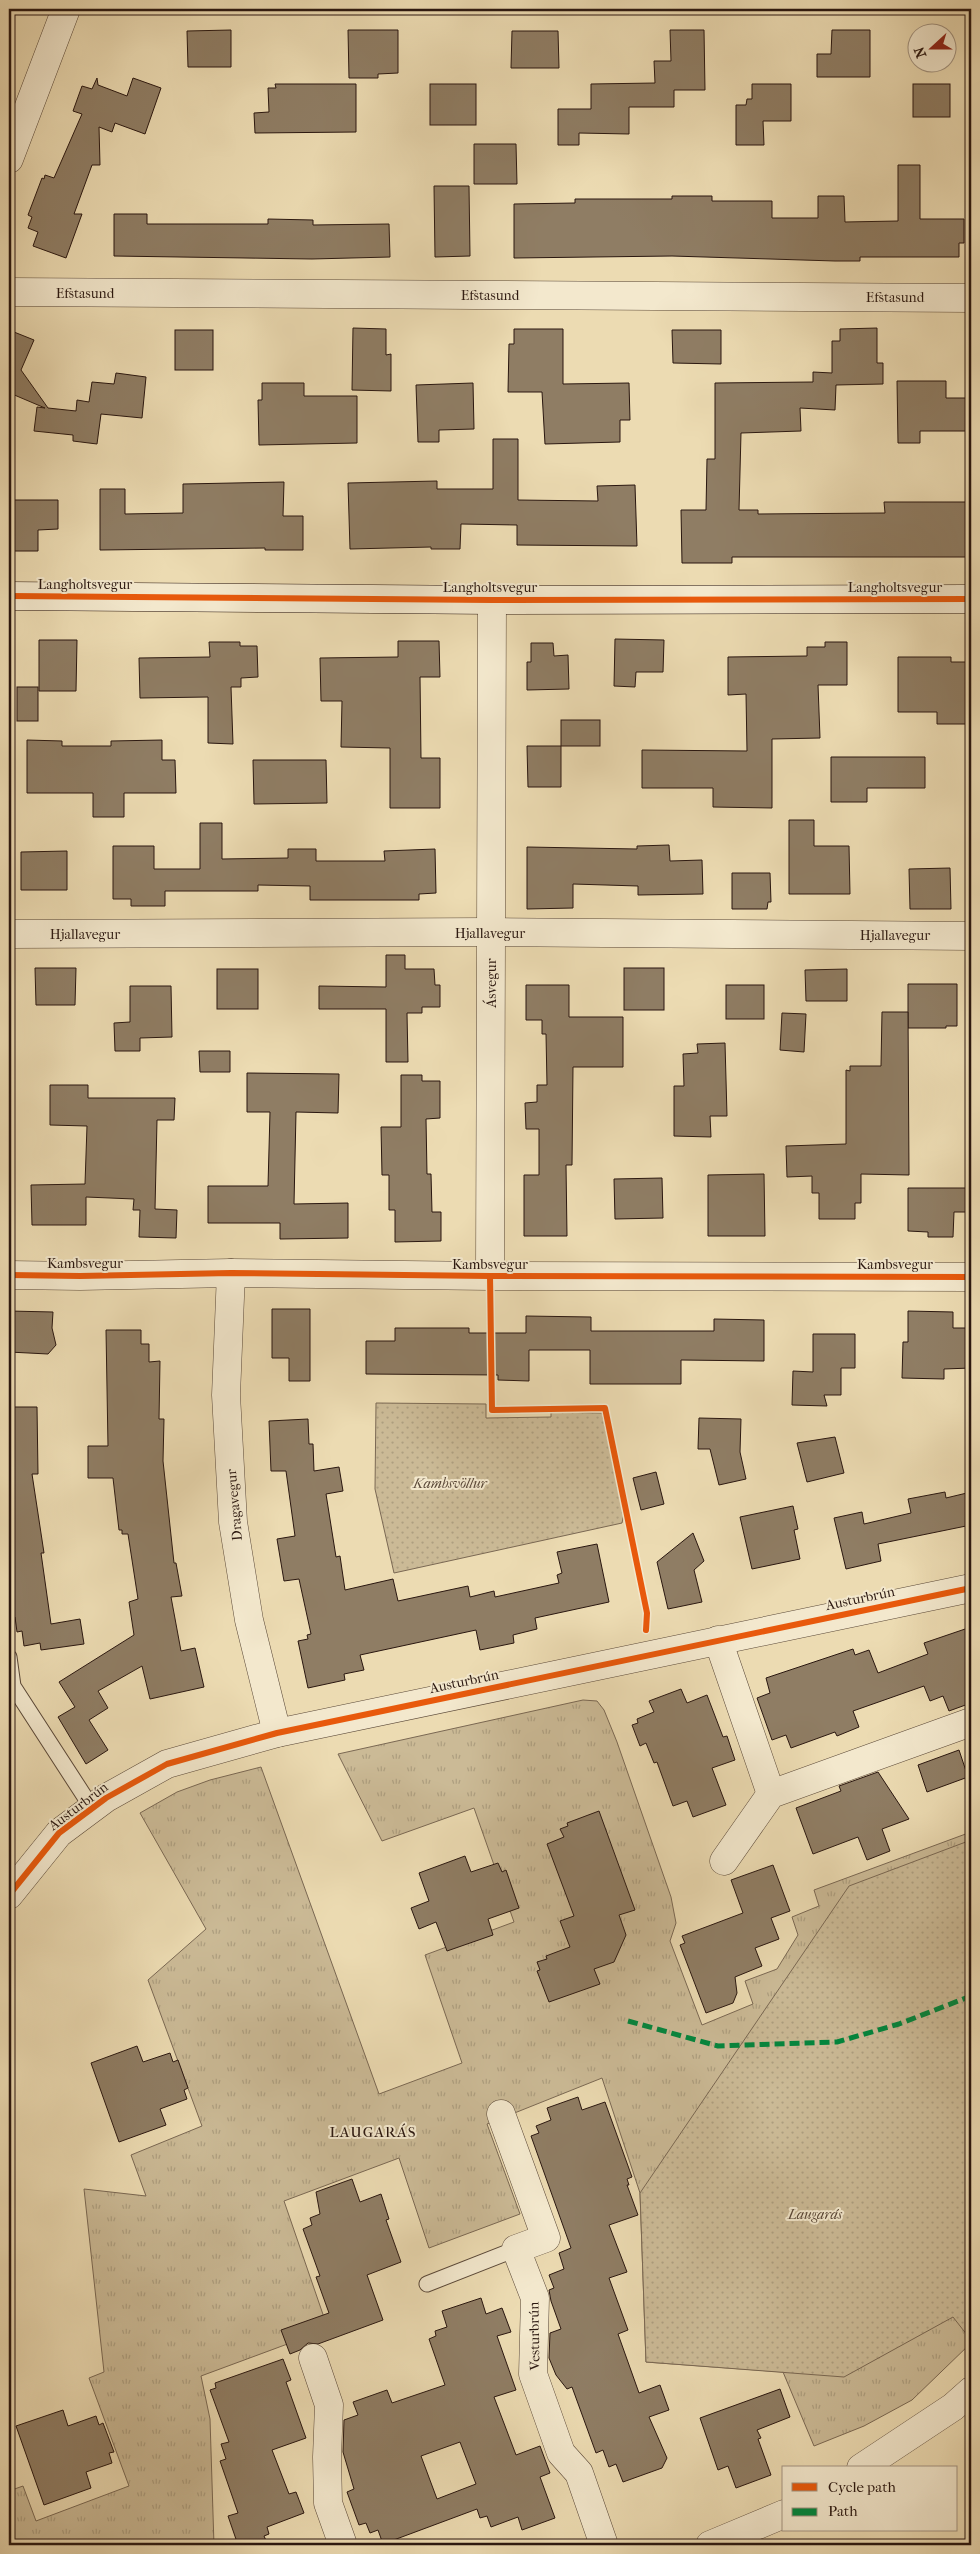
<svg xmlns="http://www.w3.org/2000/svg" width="980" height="2554" viewBox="0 0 980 2554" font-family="'IM FELL French Canon',serif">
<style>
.grass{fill:url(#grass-tufts);stroke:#7a6853}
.park{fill:url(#park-dots);stroke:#7a6853}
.building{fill:#8f7d64;stroke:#2a1710;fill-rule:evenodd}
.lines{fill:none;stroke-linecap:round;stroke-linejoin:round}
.lane-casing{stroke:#5a4838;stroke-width:17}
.street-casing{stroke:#5a4838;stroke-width:29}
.secondary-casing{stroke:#2a1710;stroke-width:29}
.lane{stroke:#f3e8cd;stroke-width:15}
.street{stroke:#f3e8cd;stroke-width:28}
.secondary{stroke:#f3e8cd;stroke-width:28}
.quiet{stroke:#00873e;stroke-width:5;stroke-dasharray:10 5;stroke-linecap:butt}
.cycleway-casing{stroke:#f3e8cd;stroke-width:9}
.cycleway{stroke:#e8590c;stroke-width:6}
.labels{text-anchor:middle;stroke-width:4;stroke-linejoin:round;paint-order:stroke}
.street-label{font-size:14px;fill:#2a1710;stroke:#f3e8cd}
.park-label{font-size:14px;font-style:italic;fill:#5a4838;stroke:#f3e8cd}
.neighbourhood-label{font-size:15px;letter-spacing:1px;fill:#2a1710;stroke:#f3e8cd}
</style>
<defs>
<pattern id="grass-tufts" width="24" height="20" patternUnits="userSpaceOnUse" patternTransform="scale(1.25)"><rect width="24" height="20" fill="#cbba96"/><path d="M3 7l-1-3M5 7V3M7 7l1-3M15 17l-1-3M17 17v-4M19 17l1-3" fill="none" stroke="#ae9f80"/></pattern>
<pattern id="park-dots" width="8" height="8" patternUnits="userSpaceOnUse" patternTransform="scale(1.25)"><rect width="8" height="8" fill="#cbba96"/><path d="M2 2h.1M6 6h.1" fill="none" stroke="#ae9f80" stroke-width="1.8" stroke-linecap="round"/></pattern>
</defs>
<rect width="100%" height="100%" fill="#ecdbb2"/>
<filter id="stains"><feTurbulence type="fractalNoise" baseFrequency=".004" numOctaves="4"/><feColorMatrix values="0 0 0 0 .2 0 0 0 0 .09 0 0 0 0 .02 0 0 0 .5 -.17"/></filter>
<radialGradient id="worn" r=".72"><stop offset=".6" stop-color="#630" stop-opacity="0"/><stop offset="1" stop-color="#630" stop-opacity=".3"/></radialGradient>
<polygon class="grass" points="583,1700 597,1701 604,1710 617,1742 671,1897 676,1923 670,1941 702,2025 753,2004 745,1981 777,1969 798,1935 792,1917 819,1906 814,1890 971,1832 971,2343 912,2400 864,2426 814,2446 783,2372 646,2362 640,2193 602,2078 487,2124 520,2214 429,2248 399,2158 284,2201 328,2329 201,2376 210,2419 214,2545 9,2545 9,2491 23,2486 36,2521 129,2486 89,2378 104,2372 84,2189 146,2196 131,2155 202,2126 148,1980 206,1929 140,1813 177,1792 210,1780 261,1767 379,2094 462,2063 425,1955 514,1922 474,1808 382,1841 338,1754"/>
<g class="park">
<polygon points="376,1403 486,1404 486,1418 551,1417 551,1412 602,1413 624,1514 622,1523 394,1573 375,1489"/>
<polygon points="971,1840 971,2340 953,2317 844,2377 646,2362 640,2193 849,1886"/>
</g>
<g class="building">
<polygon points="231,30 231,67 188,67 187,31"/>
<polygon points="348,30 398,30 398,73 378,74 378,78 349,78"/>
<polygon points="670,30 704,30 705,90 674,90 674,107 629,107 629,134 579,133 579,145 558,145 558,109 591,109 591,84 655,83 654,61 671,61"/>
<polygon points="832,30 870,30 870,77 817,77 817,54 831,54"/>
<polygon points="512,31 558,31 559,68 511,68"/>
<polygon points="97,78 98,85 127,96 133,78 161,88 145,134 115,123 112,132 99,127 100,165 92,165 74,214 82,214 66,258 33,246 38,232 28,228 32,217 28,215 42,178 44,179 45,175 54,178 82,114 73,111 82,86 92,89"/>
<polygon points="275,84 356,84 356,132 255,133 254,113 269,112 268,88 276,88"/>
<rect x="430" y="84" width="46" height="41"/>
<polygon points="752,84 791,84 791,121 763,121 764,145 736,145 736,105 746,105 747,99 752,99"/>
<rect x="913" y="84" width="37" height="33"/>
<polygon points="474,144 516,144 517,184 474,184"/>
<polygon points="898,165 920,165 920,219 964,219 964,243 959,243 959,257 860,257 860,261 835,261 672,256 514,258 514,204 575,203 575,199 672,199 672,196 712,196 712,201 772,201 772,218 818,218 818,196 844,196 845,222 898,221"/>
<polygon points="434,186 469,186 470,256 435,257"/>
<polygon points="114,214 147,214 147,224 268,224 268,219 313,220 313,225 389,224 390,257 312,259 114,256"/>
<polygon points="353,328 386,329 386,355 391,354 391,391 352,390"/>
<polygon points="877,328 877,363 883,363 883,384 836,385 835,410 800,408 801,431 741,433 739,510 758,510 758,514 885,513 884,502 966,502 967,557 732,557 732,563 682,563 681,510 706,510 707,459 715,459 715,383 813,382 813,372 832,373 832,341 840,341 840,329"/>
<polygon points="514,329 563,329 563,384 629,383 630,420 620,420 620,442 545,444 542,392 508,392 509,344 514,344"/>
<polygon points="9,330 34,340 21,370 48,408 76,411 77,400 89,402 92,382 114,384 116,373 146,377 142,418 101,414 97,444 73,441 73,435 34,431 37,407 45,408 12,394 9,399"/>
<rect x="175" y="330" width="38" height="40"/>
<polygon points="672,330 721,330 721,364 673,363"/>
<polygon points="897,381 946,381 946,398 966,398 966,431 920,431 920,443 898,443"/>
<polygon points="262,383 304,383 304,396 357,396 357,443 259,445 258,400 262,400"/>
<polygon points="473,383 474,429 439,430 439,442 418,442 416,385"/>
<polygon points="493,439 518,439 518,500 598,501 597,486 635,485 637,546 517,545 517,525 461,524 460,549 431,549 431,547 350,549 348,483 437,481 437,489 493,489"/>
<polygon points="284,482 283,516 303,516 303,550 265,550 265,548 100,550 100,489 125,489 125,514 183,513 183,484"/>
<polygon points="9,500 58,500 58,529 38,530 38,551 12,551 12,528 9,528"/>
<polygon points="615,639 664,640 663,672 636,672 635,687 614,686"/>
<polygon points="39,640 77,640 76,691 39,691"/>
<polygon points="398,641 439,641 440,677 420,677 421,758 440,758 440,808 390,808 390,748 341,747 342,701 321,701 320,658 398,657"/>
<polygon points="209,642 240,642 240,646 257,646 258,677 241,678 241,687 231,687 233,744 208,743 208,697 140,698 139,658 210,657"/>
<polygon points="825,642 847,642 847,685 818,685 820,738 772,739 772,808 713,807 713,788 642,788 642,750 747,751 746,694 728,695 728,657 807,656 807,647 825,647"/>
<polygon points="531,643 553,643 554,656 568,655 569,689 527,690 527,662 531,662"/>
<polygon points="898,657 951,657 951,662 971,662 969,724 937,724 937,712 898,712"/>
<rect x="17" y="687" width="21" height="34"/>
<rect x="561" y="720" width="39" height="26"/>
<polygon points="27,740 62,741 62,746 111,746 111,741 162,740 162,760 175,760 176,793 124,793 124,817 93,817 93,793 27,793"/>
<polygon points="527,746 561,746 561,787 528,787"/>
<polygon points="831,757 925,757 925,788 867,788 867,802 831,802"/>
<polygon points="253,760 326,760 327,803 254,804"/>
<polygon points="789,820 814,820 814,846 849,846 850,894 789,894"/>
<polygon points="200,823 222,823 222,859 288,858 288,849 316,849 316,861 385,861 384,851 435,849 436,893 419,894 419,900 310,900 310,886 258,885 258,891 165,891 165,906 131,906 131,899 113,899 113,846 154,846 154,869 200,869"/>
<polygon points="669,845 670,861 702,860 703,894 638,895 638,886 573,884 573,908 527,909 527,847 637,849 637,846"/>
<polygon points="67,851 67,890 21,890 21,852"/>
<polygon points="950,868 951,909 910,909 909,869"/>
<polygon points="732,873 770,873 771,902 768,902 767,909 732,909"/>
<polygon points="386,955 405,955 405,969 434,969 435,985 440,985 440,1007 422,1007 422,1013 407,1013 408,1062 386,1062 386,1009 319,1009 319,986 386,987"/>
<polygon points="35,968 76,968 75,1005 36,1005"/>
<rect x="624" y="968" width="40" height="42"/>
<rect x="217" y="969" width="41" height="40"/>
<polygon points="847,969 847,1001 806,1001 805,970"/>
<polygon points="908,984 957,984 957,1026 946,1026 946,1028 908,1028"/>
<polygon points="526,985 569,985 569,1017 623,1017 623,1067 573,1067 572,1165 566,1165 567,1236 524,1236 524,1175 539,1175 539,1129 526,1129 525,1103 537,1102 537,1085 547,1085 546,1034 542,1034 542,1020 526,1020"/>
<rect x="726" y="985" width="38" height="34"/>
<polygon points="130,986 171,986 172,1037 140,1038 140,1051 115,1051 114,1023 130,1022"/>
<polygon points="882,1012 908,1012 909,1175 861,1174 861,1203 855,1203 855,1219 819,1219 819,1193 812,1193 812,1176 787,1177 786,1146 846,1144 846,1070 850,1071 850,1066 881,1066"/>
<polygon points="782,1013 806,1014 804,1052 780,1050"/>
<polygon points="725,1043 727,1116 710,1116 711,1137 674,1136 674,1086 684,1086 683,1054 698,1053 697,1044"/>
<polygon points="199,1051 230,1051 230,1072 200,1072"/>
<polygon points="247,1073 339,1074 338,1113 296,1112 294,1204 348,1203 348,1238 280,1239 280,1223 208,1223 208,1186 268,1186 270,1112 247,1112"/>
<polygon points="401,1075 422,1075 422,1081 440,1081 440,1118 426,1119 427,1174 431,1174 432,1212 441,1212 441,1241 395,1242 395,1210 389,1210 389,1175 382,1175 381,1127 401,1127"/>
<polygon points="50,1085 88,1085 88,1098 175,1098 174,1120 157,1120 155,1209 177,1210 176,1238 139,1237 140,1210 133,1210 134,1199 86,1197 86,1225 32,1225 31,1185 85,1184 87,1126 50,1125"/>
<polygon points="764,1174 765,1236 708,1236 708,1175"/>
<polygon points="662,1178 663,1218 615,1219 614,1179"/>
<polygon points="908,1188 971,1188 971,1212 954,1212 953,1237 928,1237 928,1232 908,1231"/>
<polygon points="272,1309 310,1309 310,1381 289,1381 289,1358 272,1358"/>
<polygon points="9,1311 53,1312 52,1328 56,1345 48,1354 9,1352"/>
<polygon points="908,1311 953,1312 953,1328 971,1328 971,1368 944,1369 944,1379 902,1378 903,1342 908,1342"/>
<polygon points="526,1316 591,1317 591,1331 714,1331 714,1319 764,1320 764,1361 681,1360 681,1384 590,1384 590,1350 529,1350 529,1381 498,1380 498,1375 366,1374 366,1341 395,1341 395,1328 469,1328 469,1333 526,1333"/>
<polygon points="106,1330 141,1330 141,1344 149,1344 149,1362 160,1361 159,1419 164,1419 163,1461 174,1563 176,1563 182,1596 171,1597 181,1651 195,1648 204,1687 150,1699 142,1666 98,1691 108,1708 89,1720 108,1750 86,1764 58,1717 75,1707 59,1682 134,1635 129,1602 138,1599 128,1534 122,1534 122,1530 119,1530 113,1478 88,1478 88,1446 108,1446"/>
<polygon points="813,1334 855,1334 855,1368 841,1368 841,1395 824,1395 827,1406 792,1405 793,1371 813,1372"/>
<polygon points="9,1407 37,1407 38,1474 32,1474 44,1553 41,1553 51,1624 80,1619 84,1644 41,1650 40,1643 24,1646 22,1631 17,1632 15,1617 13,1617 11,1604 9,1604 9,1570 14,1569 9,1531"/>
<polygon points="699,1418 741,1419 740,1452 746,1479 719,1485 710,1449 698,1449"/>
<polygon points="308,1419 309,1444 313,1444 314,1471 339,1467 343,1491 326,1494 336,1557 340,1556 345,1590 393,1579 398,1601 468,1586 470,1597 494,1591 495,1597 559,1583 557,1575 562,1573 557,1552 597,1544 609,1602 535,1618 537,1629 513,1635 514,1643 480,1650 476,1630 360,1655 364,1670 344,1674 345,1680 308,1688 298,1641 308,1639 307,1635 311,1634 299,1579 284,1581 277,1539 295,1536 286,1471 271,1471 269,1421"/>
<polygon points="835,1437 844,1473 807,1482 797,1443"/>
<polygon points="656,1472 664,1504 641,1510 633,1478"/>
<polygon points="945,1492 946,1498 971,1492 971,1525 878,1544 881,1561 846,1569 834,1518 862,1512 864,1524 911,1513 908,1499"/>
<polygon points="793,1506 798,1529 794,1530 800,1559 752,1569 740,1517"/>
<polygon points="693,1533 704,1561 694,1570 702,1602 668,1609 657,1562"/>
<polygon points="971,1627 971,1703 949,1711 943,1696 930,1701 924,1686 853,1711 859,1727 837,1736 835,1732 791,1748 786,1735 772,1740 757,1698 770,1693 766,1678 853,1649 855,1655 869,1650 878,1673 928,1654 924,1643"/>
<polygon points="681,1689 687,1703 707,1695 723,1737 727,1736 735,1760 712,1768 726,1805 693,1817 687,1801 673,1806 657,1762 654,1763 646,1743 640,1746 632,1725 638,1723 637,1719 654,1712 649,1701"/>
<polygon points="959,1750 968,1777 927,1792 918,1765"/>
<polygon points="878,1772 909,1819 882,1829 890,1851 867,1860 858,1837 813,1854 796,1808 841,1791 839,1786"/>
<polygon points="599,1811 635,1910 619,1915 626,1935 614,1962 594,1969 600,1984 549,2002 537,1971 540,1970 537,1962 547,1959 546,1956 570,1947 560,1921 574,1916 547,1844 564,1837 560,1829 568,1826 567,1823"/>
<polygon points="465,1856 471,1872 498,1863 502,1872 506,1870 519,1908 488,1919 493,1935 447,1951 436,1922 419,1929 411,1908 429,1901 419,1873"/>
<polygon points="773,1865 790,1911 771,1918 779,1939 755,1948 762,1966 735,1977 737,1993 733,2003 706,2013 680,1945 685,1943 682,1936 743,1913 731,1880"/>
<polygon points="137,2046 143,2062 170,2053 173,2062 178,2060 188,2088 184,2090 187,2099 160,2109 166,2125 119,2142 91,2063"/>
<polygon points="578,2097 582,2110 605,2102 632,2177 627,2179 629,2185 627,2185 638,2215 609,2225 627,2272 609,2278 628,2330 618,2334 639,2393 660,2385 669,2410 649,2417 667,2458 662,2468 623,2482 616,2464 609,2467 603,2450 596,2453 572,2387 567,2389 556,2375 549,2358 550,2333 561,2329 551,2301 549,2290 554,2288 549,2275 564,2269 559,2253 571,2248 531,2136 539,2133 536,2126 551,2120 547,2108"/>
<polygon points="352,2179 360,2202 381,2194 389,2219 386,2220 401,2262 367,2275 383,2320 318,2344 308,2343 300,2350 290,2354 281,2330 329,2313 316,2277 320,2276 303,2229 312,2225 310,2218 320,2214 316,2192"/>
<path d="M 481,2298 L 486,2314 L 502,2308 L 511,2332 L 497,2336 L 516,2390 L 494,2397 L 516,2455 L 540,2446 L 550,2473 L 540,2477 L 555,2518 L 522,2530 L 518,2517 L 491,2527 L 487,2516 L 480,2518 L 477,2509 L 383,2544 L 378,2530 L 370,2533 L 366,2523 L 359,2525 L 347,2492 L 354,2489 L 343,2452 L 344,2420 L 358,2415 L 353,2402 L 387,2390 L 392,2403 L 445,2385 L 429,2339 L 436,2336 L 435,2331 L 447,2327 L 442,2311 ZM 460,2442 L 476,2484 L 437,2499 L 421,2456 Z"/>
<polygon points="283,2359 291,2380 286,2382 306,2438 272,2450 289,2494 296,2492 304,2513 267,2527 269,2534 264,2536 268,2545 238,2545 228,2516 238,2513 220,2461 226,2459 221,2444 229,2442 210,2390 216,2388 215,2383"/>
<polygon points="780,2389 790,2417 757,2430 761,2438 758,2439 771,2475 736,2488 728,2466 718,2470 700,2418"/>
<polygon points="63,2410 68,2426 96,2416 99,2425 103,2423 114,2452 109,2453 112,2463 86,2472 91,2488 44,2505 16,2426"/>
</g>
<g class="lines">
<defs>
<g id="lane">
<polyline points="9,1657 13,1686 92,1808"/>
<polyline points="427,2284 516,2249"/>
</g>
<g id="street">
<polyline points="9,159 66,9"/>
<polyline points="9,292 971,298"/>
<polyline points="9,934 491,932 971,936"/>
<polyline points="231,1273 226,1395 233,1522 249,1620 277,1733"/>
<polyline points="9,1275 80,1276 231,1273 490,1276 971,1277"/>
<polyline points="490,1276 492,600"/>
<polyline points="718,1640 771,1794"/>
<polyline points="724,1861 771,1794 971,1722"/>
<polyline points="9,1895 59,1833 106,1798 167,1764 277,1733 971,1588"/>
<polyline points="501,2114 546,2238 516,2249 535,2298 533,2374 561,2453 579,2473 604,2545"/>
<polyline points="313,2358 329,2405 327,2457 328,2503 343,2545"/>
<polyline points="861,2468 953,2407 971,2391"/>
<polyline points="710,2545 784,2514"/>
</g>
<polyline id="secondary" points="9,596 492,600 971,599"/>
</defs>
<use href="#lane" class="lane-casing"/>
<use href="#street" class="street-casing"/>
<use href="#secondary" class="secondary-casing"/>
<use href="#lane" class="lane"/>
<use href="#street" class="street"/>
<use href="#secondary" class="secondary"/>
<polyline class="quiet" points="628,2021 718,2046 837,2042 899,2024 971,1996"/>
<defs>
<g id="cycleway">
<polyline points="9,596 492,600 971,599"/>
<polyline points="9,1275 80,1276 231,1273 490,1276 971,1277"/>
<polyline points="490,1276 492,1410 605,1408 647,1613 646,1630"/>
<polyline points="9,1895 59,1833 106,1798 167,1764 277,1733 971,1588"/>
</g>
</defs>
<use href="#cycleway" class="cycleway-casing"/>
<use href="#cycleway" class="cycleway"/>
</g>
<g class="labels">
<g class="street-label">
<text x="85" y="298">Efstasund</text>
<text x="490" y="300">Efstasund</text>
<text x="895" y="302">Efstasund</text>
<text x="85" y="589">Langholtsvegur</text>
<text x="490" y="592">Langholtsvegur</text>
<text x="895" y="592">Langholtsvegur</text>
<text x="490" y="938">Hjallavegur</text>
<text x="85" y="939">Hjallavegur</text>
<text x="895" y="940">Hjallavegur</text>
<text transform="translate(491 983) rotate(-90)" y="5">Ásvegur</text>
<text x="85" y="1268">Kambsvegur</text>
<text x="490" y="1269">Kambsvegur</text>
<text x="895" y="1269">Kambsvegur</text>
<text transform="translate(234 1505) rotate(-95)" y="5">Dragavegur</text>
<text transform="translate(860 1598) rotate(-12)" y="5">Austurbrún</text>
<text transform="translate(464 1681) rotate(-12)" y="5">Austurbrún</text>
<text transform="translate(78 1806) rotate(-37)" y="5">Austurbrún</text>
<text transform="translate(534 2336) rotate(-91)" y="5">Vesturbrún</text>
</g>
<g class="park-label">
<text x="450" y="1488">Kambsvöllur</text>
<text x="815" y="2219">Laugarás</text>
</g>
<g class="neighbourhood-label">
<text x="373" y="2137">LAUGARÁS</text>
</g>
</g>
<rect width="980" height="2554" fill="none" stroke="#ecdbb2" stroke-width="30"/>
<rect x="10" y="10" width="960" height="2534" fill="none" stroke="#2a1710" stroke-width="2.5"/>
<rect x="15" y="15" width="950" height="2524" fill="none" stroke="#2a1710"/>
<rect x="782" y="2466" width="175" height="65" fill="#f3e8cd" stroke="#a39481"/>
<rect x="792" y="2483" width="25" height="8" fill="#e8590c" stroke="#a39481"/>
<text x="828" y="2492" font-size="15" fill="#2a1710">Cycle path</text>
<rect x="792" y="2508" width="25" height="8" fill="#00873e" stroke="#a39481"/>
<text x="828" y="2516" font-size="15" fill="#2a1710">Path</text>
<g transform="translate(932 48) rotate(249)"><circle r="24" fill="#f3e8cd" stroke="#a39481"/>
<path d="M0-4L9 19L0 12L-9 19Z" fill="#8f2418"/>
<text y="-8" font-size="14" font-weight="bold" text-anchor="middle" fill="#2a1710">N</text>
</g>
<rect width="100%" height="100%" filter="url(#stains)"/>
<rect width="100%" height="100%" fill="url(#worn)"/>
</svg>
